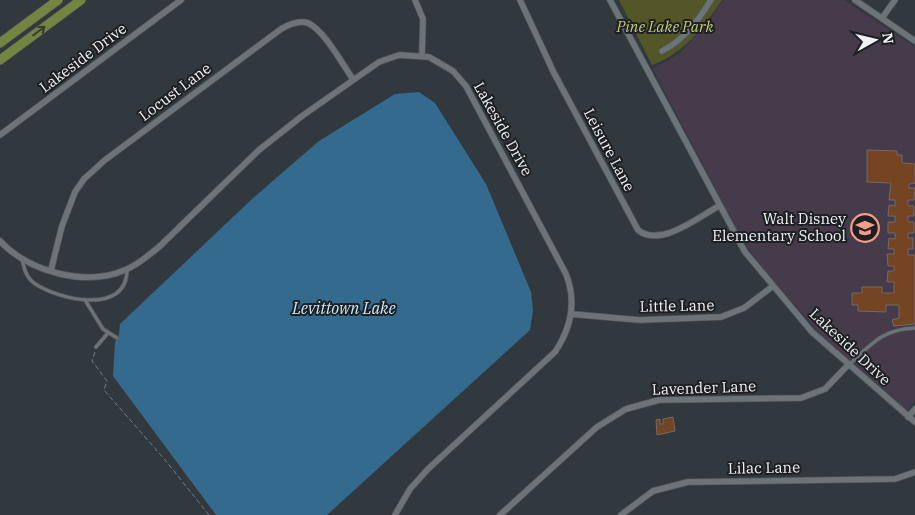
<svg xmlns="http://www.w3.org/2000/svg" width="915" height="515" viewBox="0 0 915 515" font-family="'IBM Plex Serif',serif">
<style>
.education{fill:#453b4b}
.green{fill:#535727}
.water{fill:#346a8d}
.building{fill:#744423;stroke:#716a65}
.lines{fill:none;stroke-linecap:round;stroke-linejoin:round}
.service-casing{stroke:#51575a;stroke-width:4.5}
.minor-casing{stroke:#51575a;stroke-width:7}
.primary-casing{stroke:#51575a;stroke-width:10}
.path{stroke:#757b80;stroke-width:1;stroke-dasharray:5 2.5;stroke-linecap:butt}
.service{stroke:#6d7479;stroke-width:3}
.minor{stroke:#6d7479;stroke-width:5.5}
.primary{stroke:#728541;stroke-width:9}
.oneway{stroke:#373e2b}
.labels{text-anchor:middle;stroke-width:4;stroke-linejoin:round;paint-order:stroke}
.park-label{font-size:15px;font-style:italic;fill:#c3cc76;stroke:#1d1f22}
.street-label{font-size:15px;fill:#eef2f5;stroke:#1d1f22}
.poi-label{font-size:15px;fill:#eef2f5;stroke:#1d1f22;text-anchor:end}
.water-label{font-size:16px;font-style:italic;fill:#cae9ff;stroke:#1d1f22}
</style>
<rect width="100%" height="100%" fill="#32393e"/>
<polygon class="education" points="723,0 844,0 915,47 915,401 907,410 820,334 761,266 740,236 653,69 680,53 711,18"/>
<path class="green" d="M 619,0 L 722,0 C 704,27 683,54 652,65 Z"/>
<polygon class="water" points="419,92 435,103 486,184 531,292 533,311 530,330 327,515 216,515 113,376 115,343 119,334 120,324 252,199 319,141 395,94"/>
<g class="building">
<polygon points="867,150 897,151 897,155 902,155 902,163 915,164 915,183 909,184 909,188 915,188 914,200 908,200 908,206 914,206 914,216 908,216 908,222 914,222 914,233 908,233 908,238 913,238 913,249 908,249 908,255 915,255 915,324 894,326 892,320 899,318 899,305 886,305 886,312 858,311 858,305 852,305 852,293 862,293 862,287 882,287 882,293 894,293 894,282 887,282 888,271 894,271 894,266 888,266 887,254 894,254 894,249 888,249 889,238 895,239 895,233 888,233 888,222 895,222 895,216 888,216 889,205 895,206 895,200 889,200 891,183 867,182"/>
<polygon points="673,417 675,431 657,435 656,420 660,419 660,424 663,424 663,419"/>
</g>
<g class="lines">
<defs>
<g id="service">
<path d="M 22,259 C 24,268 26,277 34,283 C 58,300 128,316 127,269"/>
<polyline points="85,300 103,329 117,338"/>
<polyline points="96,347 108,333"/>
<path d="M 849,365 C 871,344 883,329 915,328"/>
</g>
<g id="minor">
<polyline points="415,0 423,19 422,55"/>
<path d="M 520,0 L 554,73 L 638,230 C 660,248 697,218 719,206"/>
<polyline points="610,0 745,252 812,332 915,422"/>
<polyline points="855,0 915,41"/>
<polyline points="882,18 895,0"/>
<path d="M 662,51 C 685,39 697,22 711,0"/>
<polyline points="0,135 181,0"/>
<path d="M 0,241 C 29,272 86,287 125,270 C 138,265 149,255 160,246 L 259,150 L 302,116 L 379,62 L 399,55 L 429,57 L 453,71 L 466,86 L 566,274 C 577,302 571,328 555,352 L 428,469 L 410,489 L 395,515"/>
<path d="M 51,270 L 62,226 L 75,192 L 84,179 L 105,160 L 281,29 C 288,25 299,20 308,23 C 325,31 342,64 353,79"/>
<polyline points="571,314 639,320 721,317 744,308 773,286"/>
<polyline points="908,417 915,409"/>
<polyline points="500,515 597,427 626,409 659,400 801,398 825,389 848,365"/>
<polyline points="621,515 653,491 688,482 895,479 915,472"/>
</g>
<g id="primary">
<polyline points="0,43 58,0"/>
<polyline points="0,60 81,0"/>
</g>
</defs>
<use href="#service" class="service-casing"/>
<use href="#minor" class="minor-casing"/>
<use href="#primary" class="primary-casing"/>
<polyline class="path" points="95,352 92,361 107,381 104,390 166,461 209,515"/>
<use href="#service" class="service"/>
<use href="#minor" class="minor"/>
<use href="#primary" class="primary"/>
</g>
<defs><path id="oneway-shaft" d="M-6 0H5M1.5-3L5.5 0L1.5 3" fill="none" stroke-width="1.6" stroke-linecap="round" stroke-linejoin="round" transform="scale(1.25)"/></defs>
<use class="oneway" href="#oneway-shaft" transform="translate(39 31) rotate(-37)"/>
<defs>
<symbol id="school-ring" viewBox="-11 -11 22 22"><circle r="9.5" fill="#1d1f22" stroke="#f49e8a" stroke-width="1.5"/><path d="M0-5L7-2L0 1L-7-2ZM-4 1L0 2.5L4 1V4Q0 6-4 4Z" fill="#f49e8a"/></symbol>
</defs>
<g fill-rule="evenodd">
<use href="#school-ring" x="849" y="212" width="32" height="32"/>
</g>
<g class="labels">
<g class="park-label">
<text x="665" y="32">Pine Lake Park</text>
</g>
<g class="street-label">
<text transform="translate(83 58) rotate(-37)" y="5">Lakeside Drive</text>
<text transform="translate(175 92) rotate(-37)" y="5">Locust Lane</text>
<text transform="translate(503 129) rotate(61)" y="5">Lakeside Drive</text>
<text transform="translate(609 150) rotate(62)" y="5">Leisure Lane</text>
<text transform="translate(677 306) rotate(-1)" y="5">Little Lane</text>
<text transform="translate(850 347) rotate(43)" y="5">Lakeside Drive</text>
<text transform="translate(704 388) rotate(-2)" y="5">Lavender Lane</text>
<text transform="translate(764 468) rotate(-1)" y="5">Lilac Lane</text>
</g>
<g class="poi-label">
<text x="846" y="224">Walt Disney<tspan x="846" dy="17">Elementary School</tspan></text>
</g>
<g class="water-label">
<text x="344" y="314">Levittown Lake</text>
</g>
</g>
<g transform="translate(875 40) rotate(82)" stroke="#1d1f22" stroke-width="4" paint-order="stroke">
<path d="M0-4L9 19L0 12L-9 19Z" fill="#eef2f5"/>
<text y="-8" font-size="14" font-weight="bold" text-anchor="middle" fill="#eef2f5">N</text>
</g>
</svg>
